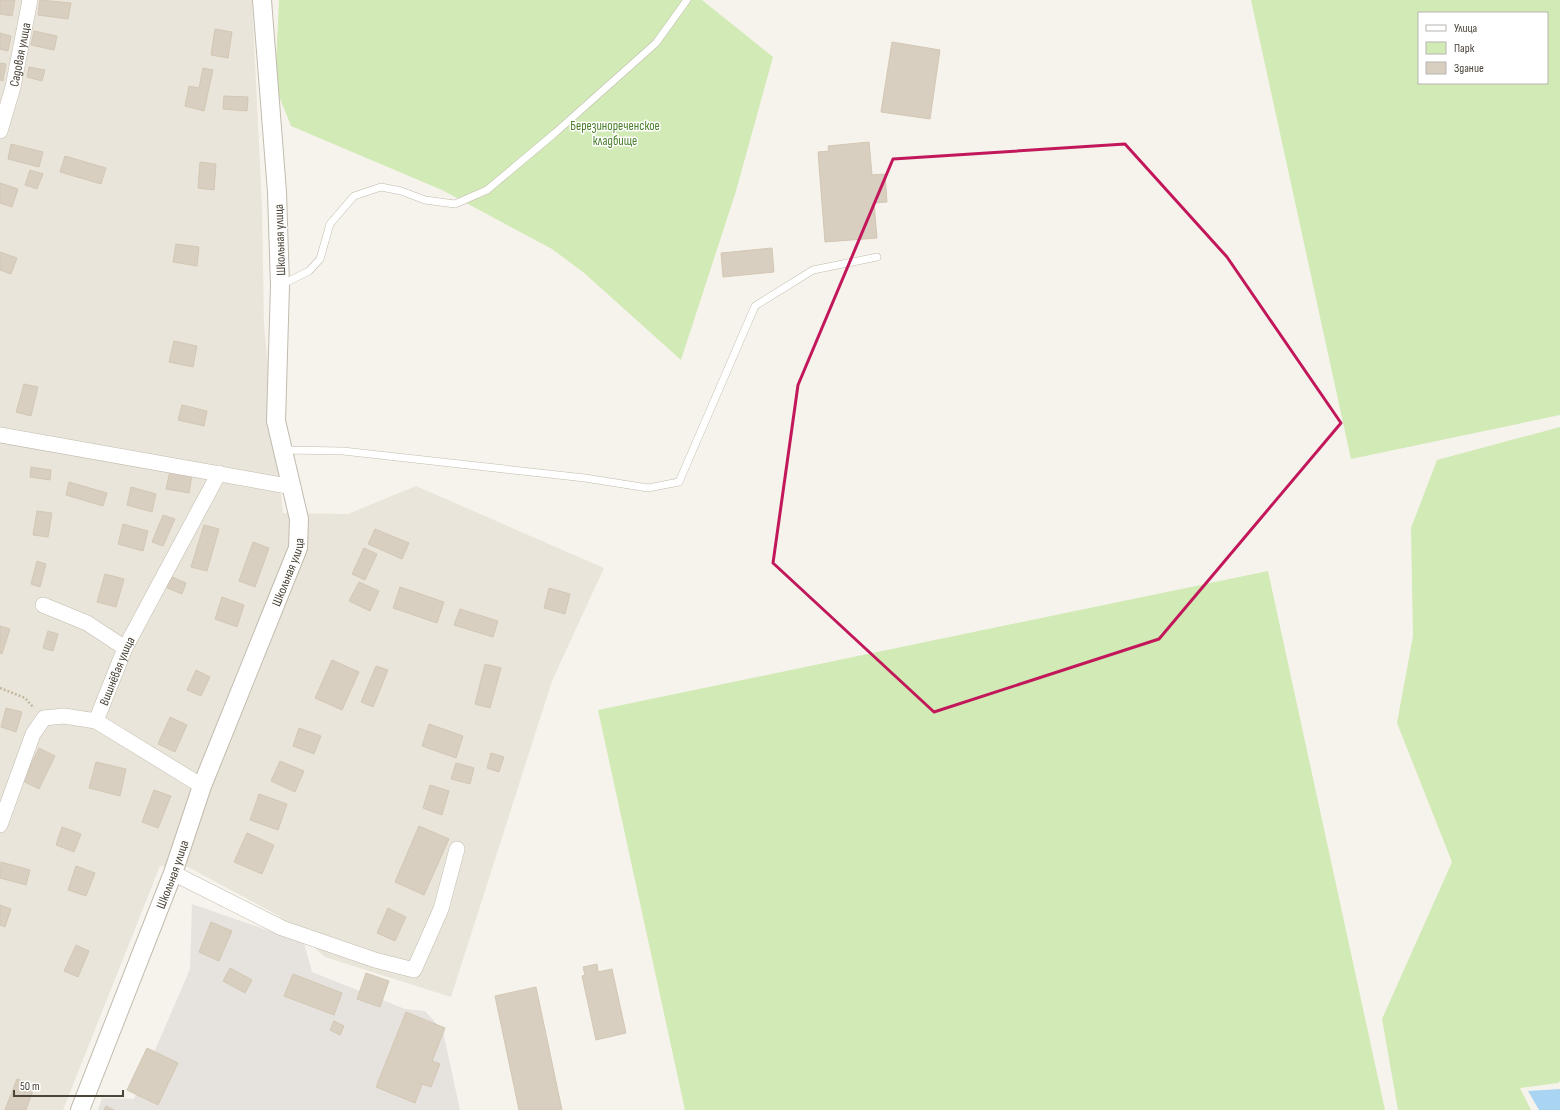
<svg xmlns="http://www.w3.org/2000/svg" width="1560" height="1110" viewBox="0 0 1560 1110" font-family="'Sofia Sans Condensed',sans-serif">
<style>
.residential{fill:#eae5da}
.industrial{fill:#e6e2dd}
.green{fill:#d2eab5;fill-rule:evenodd}
.water{fill:#a9d4f2}
.building{fill:#d8cfc1;stroke:#d3c7b4}
.lines{fill:none;stroke-linecap:round;stroke-linejoin:round}
.service-casing{stroke:#c2bbae;stroke-width:8}
.minor-casing{stroke:#c2bbae;stroke-width:16}
.tertiary-casing{stroke:#c2bbae;stroke-width:20}
.path{stroke:#c4b79f;stroke-width:2.5;stroke-dasharray:2 2;stroke-linecap:butt}
.service{stroke:#fff;stroke-width:7}
.minor{stroke:#fff;stroke-width:15}
.tertiary{stroke:#fff;stroke-width:18}
.marked{fill:none;stroke:#c2185b;stroke-width:3;stroke-linejoin:round}
.labels{text-anchor:middle;stroke-width:3;stroke-linejoin:round;paint-order:stroke}
.street-label{font-size:13px;fill:#4b4439;stroke:#fff}
.park-label{font-size:13px;fill:#4a7f2a;stroke:#fff}
</style>
<rect width="100%" height="100%" fill="#f6f3ec"/>
<polygon class="residential" points="0,0 252,0 262,207 264,326 283,513 348,514 416,486 604,568 552,681 451,997 325,957 279,916 188,867 160,866 63,1110 0,1110"/>
<polygon class="industrial" points="192,904 304,943 312,972 405,1009 425,1011 443,1031 460,1110 98,1110 102,1098 134,1099 190,969"/>
<g class="green">
<polygon points="279,0 702,0 773,57 736,191 681,360 583,272 552,249 442,190 291,126 275,86"/>
<path d="M 1251,0 L 1560,0 L 1560,415 L 1351,459 ZM 1419,13 L 1547,13 L 1547,83 L 1419,83 Z"/>
<polygon points="1560,427 1560,1081 1558,1083 1520,1088 1531,1110 1398,1110 1382,1019 1452,862 1397,723 1413,636 1411,528 1437,460"/>
<polygon points="1268,571 1385,1110 685,1110 598,710"/>
</g>
<polygon class="water" points="1560,1089 1560,1110 1539,1110 1528,1091"/>
<g class="building">
<polygon points="0,0 15,0 12,16 0,14"/>
<polygon points="40,0 71,3 68,19 38,15"/>
<polygon points="215,29 232,32 228,58 211,55"/>
<polygon points="34,31 57,36 54,50 31,45"/>
<polygon points="0,33 11,36 8,51 0,49"/>
<polygon points="892,42 940,50 930,119 881,112"/>
<polygon points="0,63 6,64 3,81 0,80"/>
<polygon points="29,67 45,70 42,81 27,77"/>
<polygon points="203,68 213,70 204,111 185,106 189,86 199,88"/>
<polygon points="224,96 248,97 247,111 223,109"/>
<polygon points="869,142 872,175 885,174 887,202 874,203 877,238 825,242 818,152 829,151 828,146"/>
<polygon points="11,144 43,152 39,167 8,159"/>
<polygon points="65,156 106,168 101,184 60,172"/>
<polygon points="200,162 216,164 214,190 198,188"/>
<polygon points="30,170 43,174 37,189 25,185"/>
<polygon points="0,183 18,189 12,207 0,203"/>
<polygon points="176,244 199,247 197,266 173,262"/>
<polygon points="772,248 774,272 723,277 721,253"/>
<polygon points="0,252 17,258 11,274 0,270"/>
<polygon points="174,341 197,346 193,367 169,362"/>
<polygon points="24,384 38,387 31,416 16,412"/>
<polygon points="182,405 207,411 204,426 178,420"/>
<polygon points="31,467 51,470 50,480 30,477"/>
<polygon points="170,471 192,475 189,493 166,489"/>
<polygon points="69,482 107,493 103,506 66,495"/>
<polygon points="131,487 156,494 152,512 127,505"/>
<polygon points="37,511 52,513 48,537 33,535"/>
<polygon points="163,515 175,519 163,546 152,542"/>
<polygon points="123,524 148,531 143,551 118,544"/>
<polygon points="204,525 219,529 207,571 191,567"/>
<polygon points="375,529 409,543 402,559 368,544"/>
<polygon points="253,542 269,548 255,587 239,581"/>
<polygon points="364,548 377,554 365,580 352,574"/>
<polygon points="37,561 46,564 40,587 31,584"/>
<polygon points="105,574 124,579 116,607 97,602"/>
<polygon points="170,576 186,583 182,594 165,587"/>
<polygon points="359,582 379,591 370,611 349,601"/>
<polygon points="400,587 444,602 437,623 393,608"/>
<polygon points="549,588 570,594 565,614 544,608"/>
<polygon points="222,597 244,605 237,627 215,619"/>
<polygon points="460,609 498,621 493,637 454,625"/>
<polygon points="0,626 10,629 2,654 0,653"/>
<polygon points="48,631 58,634 53,651 43,648"/>
<polygon points="332,660 359,672 342,710 315,698"/>
<polygon points="485,664 501,668 490,708 475,704"/>
<polygon points="376,666 388,670 373,707 361,702"/>
<polygon points="196,670 210,677 201,696 187,690"/>
<polygon points="6,708 22,712 16,732 1,727"/>
<polygon points="170,717 187,725 175,752 158,744"/>
<polygon points="429,724 463,736 456,758 422,746"/>
<polygon points="299,728 321,736 314,754 293,746"/>
<polygon points="39,748 55,756 39,789 23,781"/>
<polygon points="491,753 504,757 499,772 487,768"/>
<polygon points="280,761 304,771 295,792 271,781"/>
<polygon points="96,762 126,769 120,796 89,788"/>
<polygon points="456,763 474,768 470,784 451,779"/>
<polygon points="430,785 449,791 442,815 423,808"/>
<polygon points="154,790 171,796 158,828 142,822"/>
<polygon points="259,794 287,804 278,830 250,820"/>
<polygon points="419,826 449,839 424,895 395,882"/>
<polygon points="62,827 81,834 74,852 56,845"/>
<polygon points="247,833 274,845 262,874 234,862"/>
<polygon points="1,862 30,870 26,885 0,878"/>
<polygon points="76,866 95,873 86,896 68,890"/>
<polygon points="0,905 11,909 5,927 0,925"/>
<polygon points="388,908 406,917 395,941 377,933"/>
<polygon points="211,922 232,931 219,961 199,952"/>
<polygon points="76,945 89,951 78,977 64,971"/>
<polygon points="597,964 598,972 612,969 626,1033 596,1040 582,976 585,975 583,967"/>
<polygon points="230,968 252,980 245,993 223,981"/>
<polygon points="366,973 389,981 380,1007 357,999"/>
<polygon points="293,974 342,993 334,1015 284,996"/>
<polygon points="536,987 562,1110 519,1110 495,996"/>
<polygon points="406,1012 445,1028 432,1061 440,1064 431,1087 422,1084 415,1103 376,1087"/>
<polygon points="334,1021 344,1026 340,1035 330,1030"/>
<polygon points="147,1048 178,1063 158,1105 127,1090"/>
<polygon points="17,1079 35,1085 26,1110 5,1110"/>
<polygon points="106,1106 114,1110 104,1110"/>
</g>
<g class="lines">
<defs>
<g id="service">
<polyline points="281,285 309,271 320,259 330,224 354,196 381,187 401,191 425,200 455,204 487,190 555,133 656,43 687,0"/>
<polyline points="284,450 343,451 585,478 648,488 679,482 755,306 813,270 877,257"/>
</g>
<g id="minor">
<path id="s1" d="M 0,131 L 13,87 L 30,0"/>
<polyline points="0,435 293,487"/>
<polyline points="43,605 87,623 125,648"/>
<polyline points="96,721 202,786"/>
<path id="s2" d="M 0,825 L 33,734 L 44,718 L 64,716 L 96,721 L 125,648 L 219,473"/>
<polyline points="173,873 282,928 375,960 414,970 441,909 457,849"/>
</g>
<g id="tertiary">
<path id="s3" d="M 80,1110 L 173,873 L 202,786 L 298,548 L 299,519 L 276,421 L 280,286 L 277,192 L 262,0"/>
</g>
</defs>
<use href="#service" class="service-casing"/>
<use href="#minor" class="minor-casing"/>
<use href="#tertiary" class="tertiary-casing"/>
<polyline class="path" points="0,688 25,698 34,708"/>
<use href="#service" class="service"/>
<use href="#minor" class="minor"/>
<use href="#tertiary" class="tertiary"/>
</g>
<path class="marked" d="M 1125,144 L 1227,257 L 1341,423 L 1159,639 L 934,712 L 773,563 L 798,385 L 893,159 Z"/>
<g class="labels">
<g class="street-label">
<text dy="5" stroke="none"><textPath href="#s1" startOffset="79">Садовая улица</textPath></text>
<text transform="translate(279 240) rotate(-92)" y="5">Школьная улица</text>
<text dy="5" stroke="none"><textPath href="#s3" startOffset="577">Школьная улица</textPath></text>
<text dy="5" stroke="none"><textPath href="#s2" startOffset="223">Вишнёвая улица</textPath></text>
<text dy="5" stroke="none"><textPath href="#s3" startOffset="253">Школьная улица</textPath></text>
</g>
<g class="park-label">
<text x="615" y="130">Березинореченское<tspan x="615" dy="15">кладбище</tspan></text>
</g>
</g>
<rect x="1418" y="12" width="130" height="72" fill="#ffffff" stroke="#b7b4b0"/>
<rect x="1426" y="25" width="20" height="6" fill="#ffffff" stroke="#b7b4b0"/>
<text x="1454" y="32" font-size="12" fill="#4b4439">Улица</text>
<rect x="1426" y="42" width="20" height="12" fill="#d2eab5" stroke="#b7b4b0"/>
<text x="1454" y="52" font-size="12" fill="#4b4439">Парк</text>
<rect x="1426" y="62" width="20" height="12" fill="#d8cfc1" stroke="#b7b4b0"/>
<text x="1454" y="72" font-size="12" fill="#4b4439">Здание</text>
<path d="M14 1090v6h109v-6" fill="none" stroke="#4b4439" stroke-width="2"/>
<text x="20" y="1090" font-size="12" fill="#4b4439" stroke="#ffffff" stroke-width="3" paint-order="stroke">50 m</text>
</svg>
